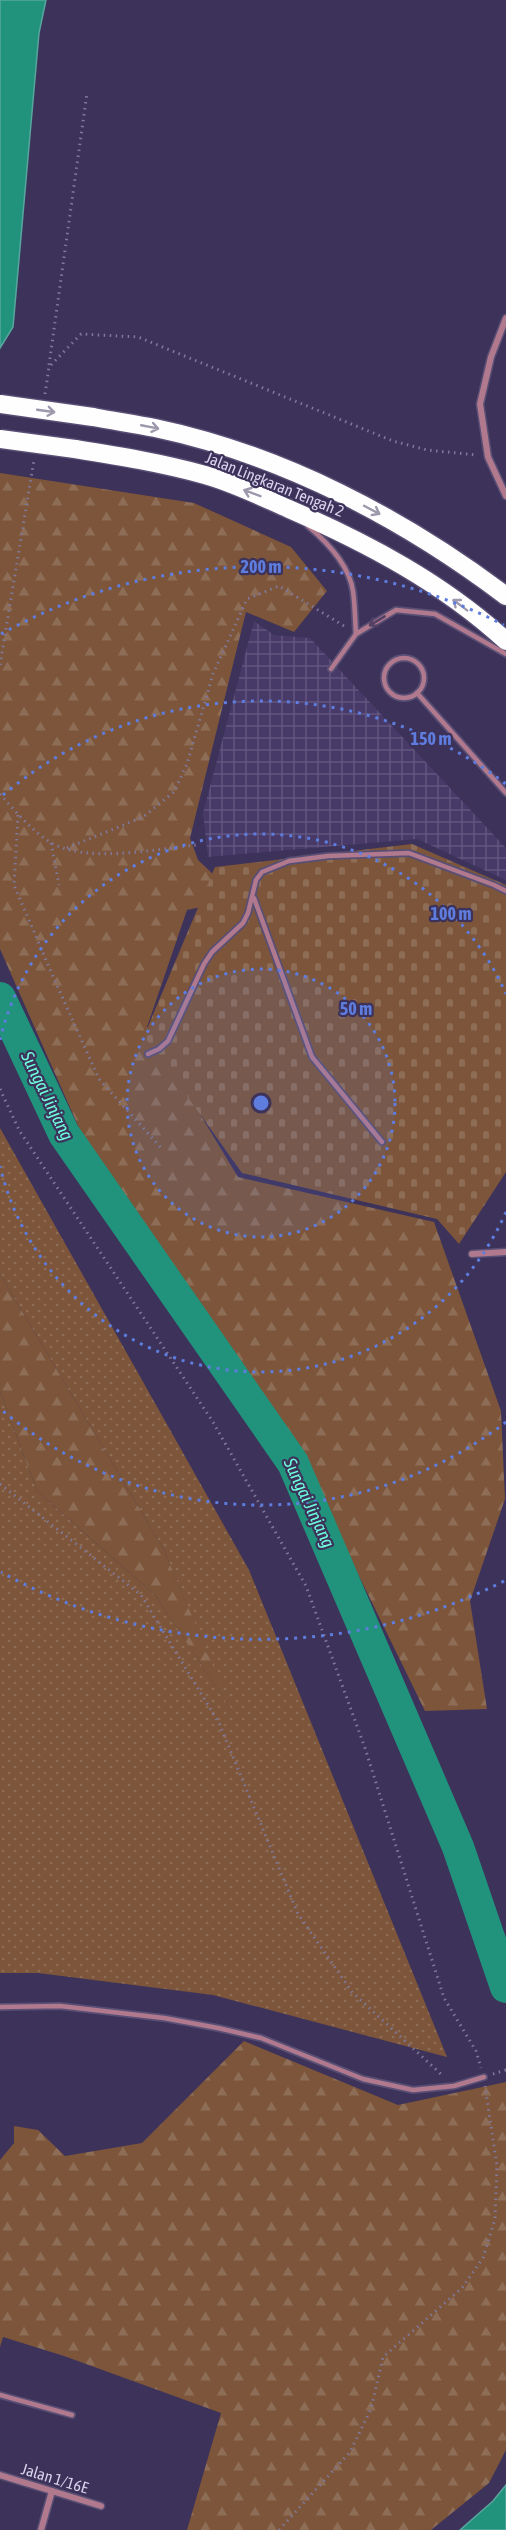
<svg xmlns="http://www.w3.org/2000/svg" width="506" height="2530" viewBox="0 0 506 2530" font-family="'Asap Condensed',sans-serif">
<style>
.industrial{fill:url(#industrial-grid)}
.green{fill:url(#green-dots)}
.forest{fill:url(#forest-firs)}
.cemetery{fill:url(#cemetery-stones)}
.water{fill:#21937c;stroke:#58a69e;stroke-width:1.5}
.lines{fill:none;stroke-linecap:round;stroke-linejoin:round}
.river{stroke:#21937c;stroke-width:32}
.lane-casing{stroke:#594f74;stroke-width:8}
.street-casing{stroke:#594f74;stroke-width:9}
.highway-casing{stroke:#594f74;stroke-width:21}
.path{stroke:#81789a;stroke-width:3;stroke-dasharray:1.5 4.5;stroke-linecap:butt}
.lane{stroke:#b1798e;stroke-width:4.5}
.street{stroke:#b1798e;stroke-width:6}
.highway{stroke:#fefefe;stroke-width:18}
.highway-bridge-casing{stroke:#594f74;stroke-width:21;stroke-linecap:butt}
.highway-bridge{stroke:#fefefe;stroke-width:18}
.oneway{stroke:#9e98ac}
.oneway2{stroke:#544064}
.ring{fill:none;stroke:#5e7ddf;stroke-width:3;stroke-dasharray:3 6}
.labels{text-anchor:middle;stroke-width:4.5;stroke-linejoin:round;paint-order:stroke}
.street-label{font-size:16px;fill:#d8d3ec;stroke:#3d325a}
.water-label{font-size:18px;font-style:italic;fill:#6efedc;stroke:#3d325a}
.centre{fill:#5e7ddf;stroke:#3d325a;stroke-width:3}
.ring-label{font-size:18px;text-anchor:middle;font-weight:bold;fill:#5e7ddf;stroke:#3d325a;stroke-width:4.5;stroke-linejoin:round;paint-order:stroke}
</style>
<defs>
<pattern id="industrial-grid" width="8" height="8" patternUnits="userSpaceOnUse" patternTransform="scale(1.5)"><rect width="8" height="8" fill="#473a69"/><path d="M0 4h8M4 0v8" fill="none" stroke="#61567f"/></pattern>
<pattern id="green-dots" width="8" height="8" patternUnits="userSpaceOnUse" patternTransform="scale(1.5)"><rect width="8" height="8" fill="#7c553a"/><path d="M2 2h.1M6 6h.1" fill="none" stroke="#8e6d57" stroke-width="1.8" stroke-linecap="round"/></pattern>
<pattern id="forest-firs" width="22" height="20" patternUnits="userSpaceOnUse" patternTransform="scale(1.5)"><rect width="22" height="20" fill="#7c553a"/><path d="M5 1l3.5 6h-7zM16 11l3.5 6h-7z" fill="#8e6d57"/></pattern>
<pattern id="cemetery-stones" width="16" height="16" patternUnits="userSpaceOnUse" patternTransform="scale(1.5)"><rect width="16" height="16" fill="#7c553a"/><path d="M2 7V4a2 2 0 0 1 4 0v3zM10 15v-3a2 2 0 0 1 4 0v3z" fill="#8e6d57"/></pattern>
</defs>
<rect width="100%" height="100%" fill="#3d325a"/>
<polygon class="industrial" points="254,621 274,635 310,638 506,848 506,880 417,839 208,857 203,813"/>
<polygon class="green" points="0,1128 249,1570 447,2057 213,1995 38,1973 0,1973 0,1391 37,1491 155,1595 230,1708 164,1550 0,1274"/>
<g class="forest">
<polygon points="0,473 194,503 291,547 327,591 294,632 246,612 190,838 198,860 216,877 248,897 187,910 147,1027 238,1177 434,1222 501,1411 505,1499 470,1601 487,1709 425,1711 311,1478 166,1263 102,1180 0,949"/>
<polygon points="0,1274 164,1550 233,1713 155,1595 37,1491 0,1391"/>
<polygon points="244,2041 398,2105 506,2082 506,2450 489,2483 431,2530 187,2530 221,2413 64,2356 3,2337 0,2347 0,2160 14,2143 14,2126 38,2130 65,2156 142,2143"/>
</g>
<polygon class="cemetery" points="412,844 506,885 506,1172 459,1244 437,1219 242,1173 144,1036 215,867"/>
<g class="water">
<polygon points="0,0 46,0 39,33 13,327 0,348"/>
<polygon points="506,2485 506,2530 460,2530 493,2501"/>
</g>
<g class="lines">
<polyline class="river" points="0,998 64,1134 293,1463 458,1847 506,1987"/>
<defs>
<g id="lane">
<path d="M 308,526 C 327,542 349,565 353,591 C 355,605 355,620 356,634"/>
<circle cx="404" cy="678" r="20"/>
<polyline points="331,669 356,634 396,610 435,614 506,654"/>
<polyline points="417,693 506,793"/>
<polyline points="254,898 312,1057 382,1142"/>
<polyline points="148,1054 159,1049 168,1041 204,964 212,952 243,923 248,913 256,880 262,872 289,861 328,856 409,853 494,885 506,891"/>
<polyline points="0,2007 60,2006 164,2018 218,2028 261,2038 363,2079 413,2090 454,2086 484,2077"/>
<polyline points="0,2395 72,2415"/>
</g>
<g id="street">
<polyline points="506,318 491,357 480,404 488,457 506,496"/>
<polyline points="472,1254 506,1252"/>
<polyline points="0,2475 101,2506"/>
<polyline points="41,2530 52,2491"/>
</g>
<g id="highway">
<path d="M 93,417 C 114,421 135,424 155,428 C 283,455 404,519 506,596"/>
<path d="M 75,449 C 119,456 162,463 205,475 C 234,483 262,497 289,509 C 367,543 443,583 506,641"/>
</g>
</defs>
<use href="#lane" class="lane-casing"/>
<use href="#street" class="street-casing"/>
<use href="#highway" class="highway-casing"/>
<g class="path">
<polyline points="49,365 87,93"/>
<polyline points="45,394 49,367 81,334 138,337 393,441 427,450 477,455"/>
<polyline points="0,665 34,460"/>
<path d="M 0,794 C 15,811 31,830 50,842 C 85,864 156,849 196,845"/>
<polyline points="18,815 14,885 55,981 99,1079 163,1150"/>
<polyline points="51,843 59,885"/>
<polyline points="67,848 143,817 174,792 187,764 213,674 247,599 279,586 344,626"/>
<polyline points="0,1089 19,1130 213,1422 306,1586 365,1748 444,1998 476,2051 481,2068"/>
<polyline points="0,1484 141,1595 219,1723 298,1914 352,1992 443,2076"/>
<polyline points="493,2074 506,2070"/>
<polyline points="279,2530 350,2452 371,2409 383,2357 462,2288 483,2258 495,2219 497,2166 485,2086"/>
</g>
<use href="#lane" class="lane"/>
<use href="#street" class="street"/>
<use href="#highway" class="highway"/>
<defs>
<g id="highway-bridge">
<polyline points="0,404 93,417"/>
<polyline points="0,439 75,449"/>
</g>
</defs>
<use href="#highway-bridge" class="highway-bridge-casing"/>
<use href="#highway-bridge" class="highway-bridge"/>
</g>
<defs><path id="oneway-shaft" d="M-6 0H5M1.5-3L5.5 0L1.5 3" fill="none" stroke-width="1.6" stroke-linecap="round" stroke-linejoin="round" transform="scale(1.5)"/></defs>
<g class="oneway">
<use href="#oneway-shaft" transform="translate(46 411) rotate(8)"/>
<use href="#oneway-shaft" transform="translate(150 427) rotate(11)"/>
<use href="#oneway-shaft" transform="translate(252 493) rotate(-159)"/>
<use href="#oneway-shaft" transform="translate(372 510) rotate(28)"/>
<use href="#oneway-shaft" transform="translate(460 605) rotate(-143)"/>
</g>
<use class="oneway2" href="#oneway-shaft" transform="translate(377 621) rotate(149)"/>
<circle cx="261" cy="1103" r="134" fill="#5e7ddf" fill-opacity=".12"/>
<g class="ring">
<circle cx="261" cy="1103" r="134"/>
<path d="M506 1212A268 268 0 0 1 0 1166M0 1040A268 268 0 0 1 506 994"/>
<path d="M506 1422A402 402 0 0 1 3 1411M3 795A402 402 0 0 1 506 784"/>
<path d="M504 1581A536 536 0 0 1 1 1572M1 634A536 536 0 0 1 504 625"/>
</g>
<g class="labels">
<g class="street-label">
<text transform="translate(275 484) rotate(22)" y="6">Jalan Lingkaran Tengah 2</text>
<text transform="translate(55 2478) rotate(17)" y="6">Jalan 1/16E</text>
</g>
<g class="water-label">
<text transform="translate(47 1096) rotate(64)" y="6">Sungai Jinjang</text>
<text transform="translate(309 1503) rotate(65)" y="6">Sungai Jinjang</text>
</g>
</g>
<circle cx="261" cy="1103" r="9" class="centre"/>
<g class="ring-label">
<text x="261" y="573">200 m</text>
<text x="431" y="745">150 m</text>
<text x="451" y="920">100 m</text>
<text x="356" y="1015">50 m</text>
</g>
</svg>
